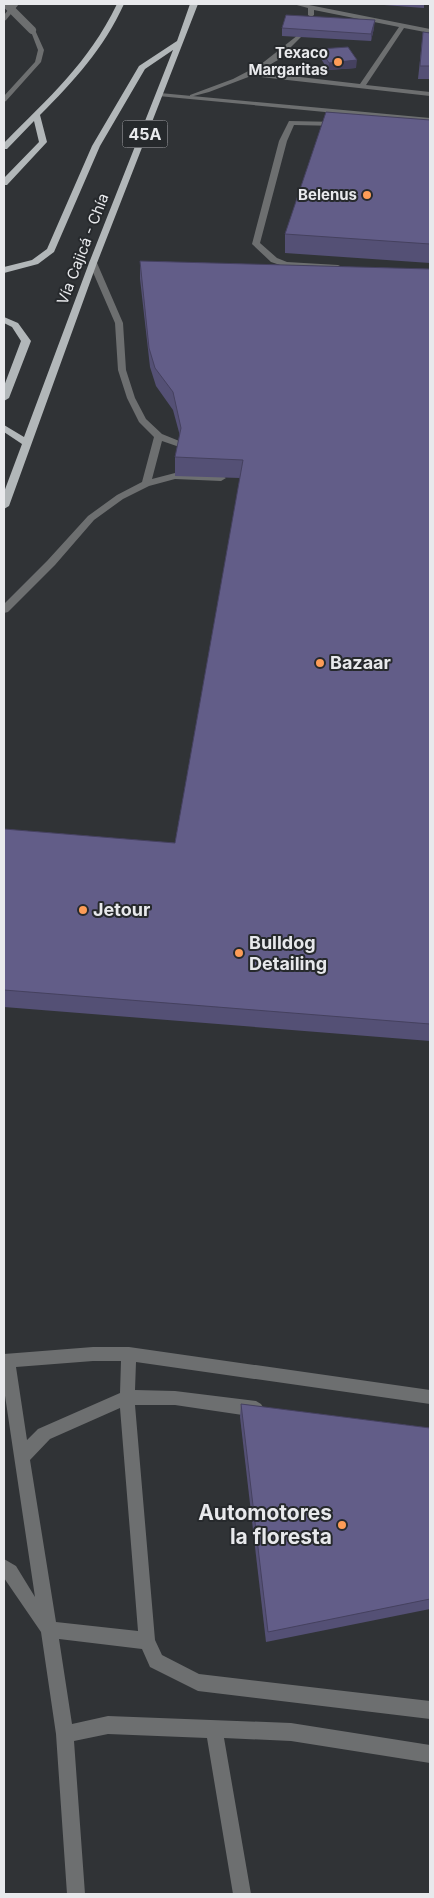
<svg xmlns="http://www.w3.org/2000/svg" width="434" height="1898" viewBox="0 0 434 1898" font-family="Inter,sans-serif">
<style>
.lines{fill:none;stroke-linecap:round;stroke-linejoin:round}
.service{fill:#6d6f70;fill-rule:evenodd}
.minor{fill:#6d6f70;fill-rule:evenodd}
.trunk{fill:#b2b7b9;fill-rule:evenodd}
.minor-bridge{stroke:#6d6f70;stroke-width:8}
.wall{fill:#545075}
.shaded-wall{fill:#45415f}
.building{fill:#625d88;stroke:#45415f}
.poi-dot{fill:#fd9c57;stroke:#26292c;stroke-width:2}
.labels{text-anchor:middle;stroke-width:4;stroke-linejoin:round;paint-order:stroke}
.far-poi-label{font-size:15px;font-weight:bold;fill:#e8e9ec;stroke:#26292c;text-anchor:end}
.far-street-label{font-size:15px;fill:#e8e9ec;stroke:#26292c}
.shield{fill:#26292c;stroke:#aeafb2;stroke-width:1}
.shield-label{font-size:16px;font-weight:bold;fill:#e8e9ec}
.poi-label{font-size:18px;font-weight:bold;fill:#e8e9ec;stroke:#26292c;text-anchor:start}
.near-poi-label{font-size:21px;font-weight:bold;fill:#e8e9ec;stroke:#26292c;text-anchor:end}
</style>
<rect width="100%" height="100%" fill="#303336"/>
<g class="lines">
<g class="service">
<polygon points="13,4 19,4 6,20 4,21 4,15"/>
<polygon points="293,4 304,4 430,29 430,33 404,28 366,85 430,92 430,96 251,76 209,92 190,97 190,95 233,79 260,65 298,35 301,37 278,60 257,72 360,84 399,27 314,10 314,15 311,17 308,15 308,8"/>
<polygon points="289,121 339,122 343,124 339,126 294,125 287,141 260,243 277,258 287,262 338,265 342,267 341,269 283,266 271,262 252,244 279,141"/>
<polygon points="90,261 97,263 123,323 126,370 135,398 146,419 162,434 199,449 194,452 162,441 152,479 175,473 221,475 226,478 221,481 175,479 149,486 123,499 94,520 55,565 8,612 4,613 4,604 47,561 88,516 117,495 142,482 154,437 139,422 127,398 118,370 115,323 89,263"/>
<path d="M 93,1347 L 129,1347 L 430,1390 L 430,1404 L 136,1362 L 135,1390 L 175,1391 L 256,1401 L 261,1404 L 264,1409 L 261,1414 L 256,1417 L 175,1405 L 135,1405 L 155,1640 L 162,1655 L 199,1674 L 430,1701 L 430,1719 L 198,1691 L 150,1667 L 142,1649 L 59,1639 L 72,1724 L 108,1716 L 291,1723 L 430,1745 L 430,1763 L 291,1741 L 224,1738 L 251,1894 L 233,1894 L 207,1738 L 108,1734 L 74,1741 L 85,1894 L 67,1894 L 56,1734 L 41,1632 L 4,1578 L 4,1559 L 16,1566 L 35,1597 L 4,1389 L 4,1354 ZM 93,1361 L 121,1361 L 120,1393 L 38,1429 L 27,1440 L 16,1367 ZM 120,1408 L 138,1631 L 56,1622 L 30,1460 L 50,1439 Z"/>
</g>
<g class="minor">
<polygon points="30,29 35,30 44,50 41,62 6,101 4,102 4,96 35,62 38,50"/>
<polygon points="160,93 430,118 430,122 158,96 157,95"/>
</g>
<g class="trunk">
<path d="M 117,4 L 124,4 C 104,48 74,81 40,115 L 47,142 L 7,185 L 4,185 L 4,178 L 39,142 L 34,121 L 7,149 L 4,149 L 4,143 C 49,97 88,64 117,4 Z"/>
<polygon points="190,4 198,4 97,263 9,506 4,509 4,492 22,444 4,432 4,425 24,437 89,263 173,50 145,69 100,146 54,252 38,264 4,273 4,267 32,260 47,249 92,146 139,66 177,41"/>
<polygon points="4,317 18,323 31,341 9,398 4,401 4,386 21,341 12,327 4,323"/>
</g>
<polyline class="minor-bridge" points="6,4 32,30"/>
</g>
<g class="wall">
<polygon points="384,4 424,4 424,8 384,5"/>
<polygon points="282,28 374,28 371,41 282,36"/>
<polygon points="423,32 430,33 430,79 418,79"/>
<polygon points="320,49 356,68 328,70 320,57"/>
<polygon points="430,120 430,263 285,253 285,234"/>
<polygon points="140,261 430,269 430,1041 4,1007 4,829 175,843 240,478 175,476 175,457 180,436 173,410 156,386 150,367 140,279"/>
<polygon points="241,1404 430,1428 430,1609 266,1642 240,1417"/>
</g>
<g class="shaded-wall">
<polygon points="375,20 374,28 371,41 371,34"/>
<polygon points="357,60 356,68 328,70 329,63"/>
</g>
<g class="building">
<polygon points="286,15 375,20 371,34 282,28"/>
<polygon points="423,32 430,33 430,66 420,66"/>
<polygon points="348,47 357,60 329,63 320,49"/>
<polygon points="326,112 430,120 430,244 285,234"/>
<polygon points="140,261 430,269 430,1024 4,990 4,829 175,843 243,460 175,457 181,428 173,392 155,368 149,348"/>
<polygon points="241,1404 430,1428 430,1599 268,1632"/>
</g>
<g class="poi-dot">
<circle cx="338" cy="62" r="5"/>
<circle cx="367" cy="195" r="5"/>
<circle cx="320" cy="663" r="5"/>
<circle cx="83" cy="910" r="5"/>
<circle cx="239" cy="953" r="5"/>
<circle cx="342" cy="1525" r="5"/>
</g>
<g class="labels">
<g class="far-poi-label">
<text x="328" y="58">Texaco<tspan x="328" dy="17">Margaritas</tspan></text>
<text x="357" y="200">Belenus</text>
</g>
<g class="far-street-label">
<text transform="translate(83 249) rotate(-69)" y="5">Vía Cajicá - Chía</text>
</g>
<rect class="shield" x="122.5" y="120.5" width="45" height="27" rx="4"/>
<g class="shield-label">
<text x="145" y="140">45A</text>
</g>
<g class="poi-label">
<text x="330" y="669">Bazaar</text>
<text x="93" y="916">Jetour</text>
<text x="249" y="949">Bulldog<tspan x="249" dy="21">Detailing</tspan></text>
</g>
<g class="near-poi-label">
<text x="332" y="1520">Automotores<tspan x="332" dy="24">la floresta</tspan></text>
</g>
</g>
<rect width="434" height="1898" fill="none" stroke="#e8e9ec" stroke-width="10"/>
</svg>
